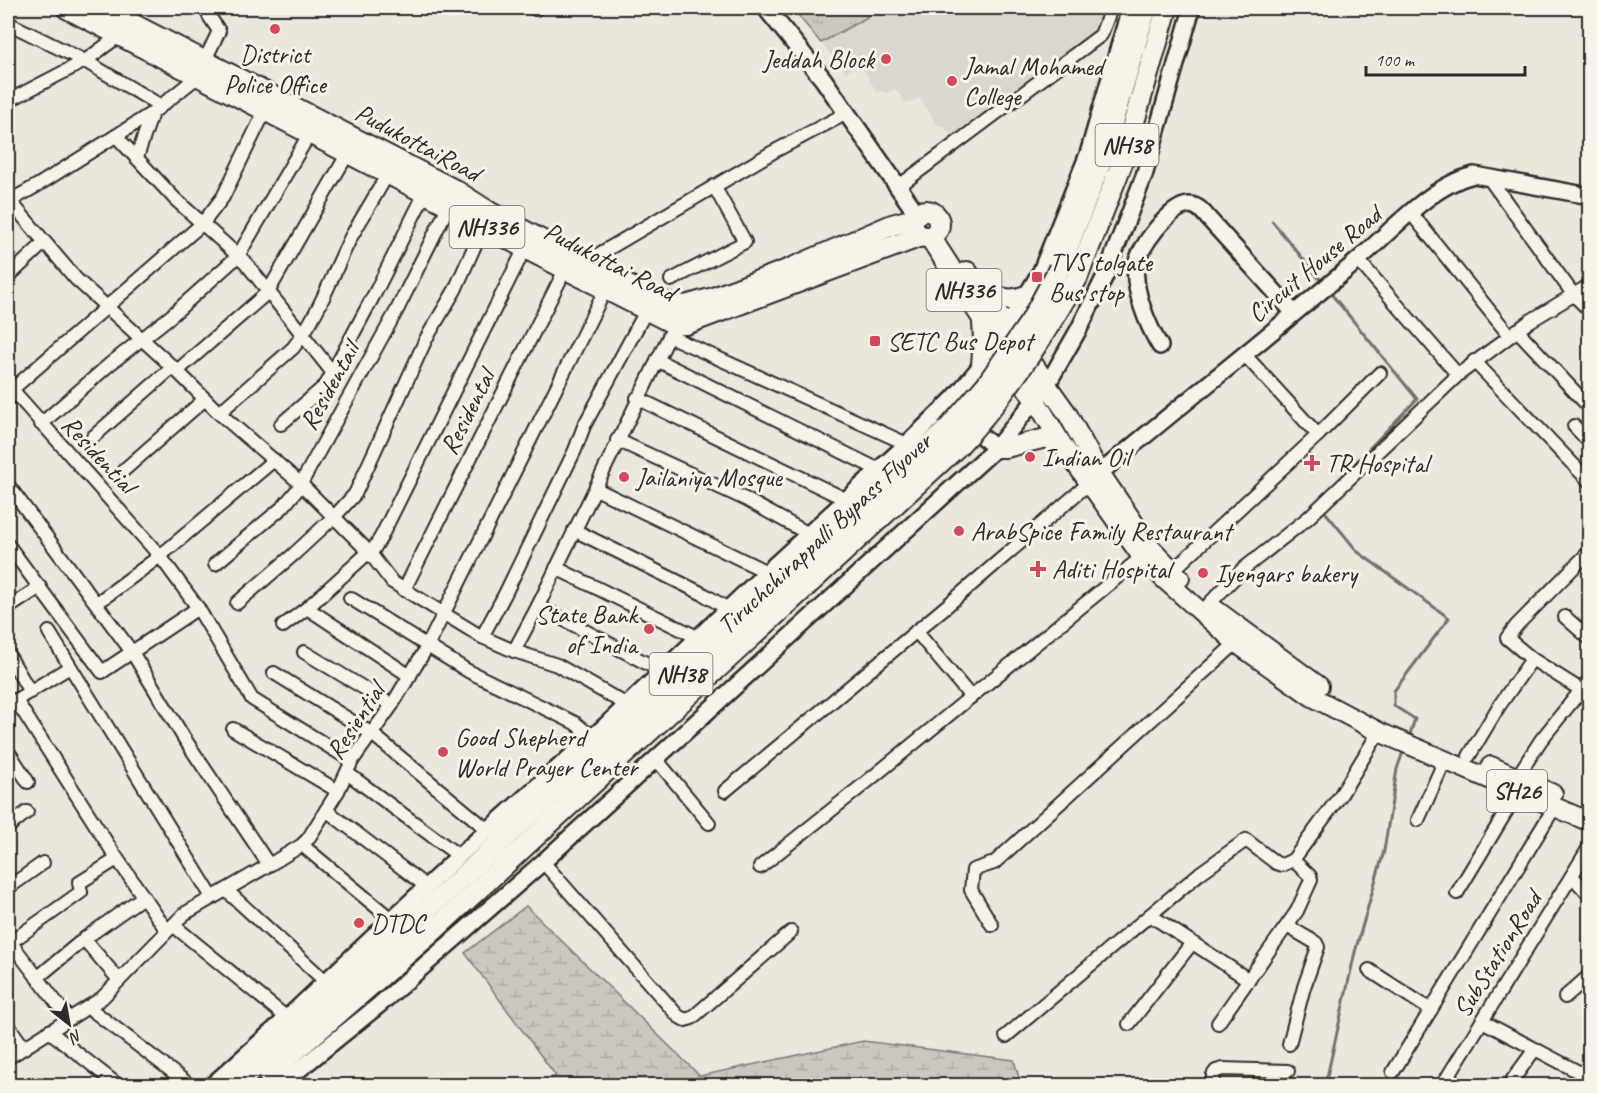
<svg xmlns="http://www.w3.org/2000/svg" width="1597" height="1093" viewBox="0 0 1597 1093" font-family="Caveat,sans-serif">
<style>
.built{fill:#dbd7ce}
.grass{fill:url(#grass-tufts);stroke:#7b7a75;stroke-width:1.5}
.wetland{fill:url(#wetland-marsh);stroke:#7b7a75;stroke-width:1.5}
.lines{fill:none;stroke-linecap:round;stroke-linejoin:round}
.stream{stroke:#72716c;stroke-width:3}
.minor-casing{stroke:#2b2b2b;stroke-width:16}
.tertiary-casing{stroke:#2b2b2b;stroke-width:20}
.secondary-casing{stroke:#2b2b2b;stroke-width:21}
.primary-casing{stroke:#2b2b2b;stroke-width:22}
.trunk-casing{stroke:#2b2b2b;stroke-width:24}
.minor{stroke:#f7f3e8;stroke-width:12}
.tertiary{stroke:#f7f3e8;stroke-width:15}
.secondary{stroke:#f7f3e8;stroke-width:16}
.primary{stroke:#f7f3e8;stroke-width:18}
.trunk{stroke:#f7f3e8;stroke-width:20}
.trunk-bridge-casing{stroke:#2b2b2b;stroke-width:24;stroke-linecap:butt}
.trunk-bridge{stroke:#f7f3e8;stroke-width:20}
.poi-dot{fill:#d1495b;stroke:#f7f3e8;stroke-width:2}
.labels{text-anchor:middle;stroke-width:6;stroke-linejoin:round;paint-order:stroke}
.shield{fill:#f7f3e8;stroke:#686764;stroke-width:1.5}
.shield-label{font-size:24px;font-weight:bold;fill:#2b2b2b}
.poi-label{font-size:26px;fill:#2b2b2b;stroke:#f7f3e8;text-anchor:start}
.street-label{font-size:26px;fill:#2b2b2b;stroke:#f7f3e8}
</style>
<defs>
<pattern id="grass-tufts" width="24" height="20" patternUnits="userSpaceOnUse" patternTransform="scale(1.5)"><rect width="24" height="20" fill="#cbc8bf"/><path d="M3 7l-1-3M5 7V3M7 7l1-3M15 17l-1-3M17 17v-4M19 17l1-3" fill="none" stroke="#aeaca4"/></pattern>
<pattern id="wetland-marsh" width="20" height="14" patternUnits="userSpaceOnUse" patternTransform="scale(1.5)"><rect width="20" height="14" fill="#cbc8bf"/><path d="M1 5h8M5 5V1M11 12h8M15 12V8" fill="none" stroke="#aeaca4"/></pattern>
</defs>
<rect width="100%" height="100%" fill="#ebe7dd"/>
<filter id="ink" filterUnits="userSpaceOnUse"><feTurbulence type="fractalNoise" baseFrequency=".0167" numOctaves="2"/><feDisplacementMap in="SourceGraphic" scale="12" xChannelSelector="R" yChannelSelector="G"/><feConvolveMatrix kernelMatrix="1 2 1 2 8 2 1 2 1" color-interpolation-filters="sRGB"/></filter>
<g filter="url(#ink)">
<polygon class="built" points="794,8 1109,8 1104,26 953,139 943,126 937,125 920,98 907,104 895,89 888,93 882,91 877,93 860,64 846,72 835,56 832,57"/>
<polygon class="grass" points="792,8 868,8 869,16 821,43"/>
<polygon class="wetland" points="526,906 700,1076 863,1041 1014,1060 1021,1085 533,1085 556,1076 465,953"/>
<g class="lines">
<g class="stream">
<polyline points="1272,221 1322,282"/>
<polyline points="1328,290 1417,399 1334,485"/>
<polyline points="1326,513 1358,552 1449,618 1394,691 1394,706 1415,719 1409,737"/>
<polyline points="1325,1086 1355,952 1384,851 1397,769 1404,749"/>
</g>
<defs>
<g id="minor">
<polyline points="534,8 536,9"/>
<polyline points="8,23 85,61 8,101"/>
<polyline points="120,35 85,61 161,106"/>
<polyline points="204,62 219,31 209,16 208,8"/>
<polyline points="116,136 175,199 245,262 333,373"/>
<polyline points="137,157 152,113"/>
<polyline points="1488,177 1573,294 1590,311"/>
<polyline points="899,186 1101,35 1111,8"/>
<polyline points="10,201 76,279 177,371 219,413 300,483 369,552 392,582 482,637 514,651 557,665 627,705"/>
<polyline points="8,202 38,185 152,113 201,74"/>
<polyline points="1411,213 1509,335"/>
<polyline points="1358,260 1458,375"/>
<polyline points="584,263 773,152 847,113"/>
<polyline points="8,277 44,243"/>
<polyline points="671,280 745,242 714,186"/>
<polyline points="1517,330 1590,408"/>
<polyline points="669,336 907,444"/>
<polyline points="1244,354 1318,435"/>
<polyline points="657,360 879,470"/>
<polyline points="1474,361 1590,482"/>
<polyline points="177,371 268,292 348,153"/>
<polyline points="8,385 160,556 198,608 252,699 352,761"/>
<polyline points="8,393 203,223 223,197 265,111"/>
<polyline points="637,398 847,500"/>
<path d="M 219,413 L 293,348 C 319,315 332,275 351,237 C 363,216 376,195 388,173"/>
<polyline points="41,424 110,364 171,316 238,256 310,133"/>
<polyline points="281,424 326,385 376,291 425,193"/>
<polyline points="1574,426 1590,443"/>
<polyline points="93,437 173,367"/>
<polyline points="617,440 745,499 809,534"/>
<polyline points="124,470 205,399"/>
<polyline points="8,485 132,652 184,738 269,865"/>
<polyline points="596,489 767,572"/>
<polyline points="574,530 705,595 728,609"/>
<polyline points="8,545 102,672 198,608"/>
<polyline points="370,555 381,537 525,248"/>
<polyline points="215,564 283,507 298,489 397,310 449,205"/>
<polyline points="556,568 699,638"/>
<polyline points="1169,574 1318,435 1380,373"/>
<polyline points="404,590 568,264"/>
<polyline points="350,598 468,671 575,723 592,737"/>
<polyline points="97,603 160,556 274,460"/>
<polyline points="237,603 293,555 335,516 355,494 426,339 455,290 484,225"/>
<polyline points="1209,604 1242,570 1308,518 1458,375 1530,321 1590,285"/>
<polyline points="8,608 40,587"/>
<polyline points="307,608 410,676"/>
<polyline points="1565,617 1590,639"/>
<polyline points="283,626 307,608 369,552"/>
<polyline points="916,631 971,697"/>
<polyline points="49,632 212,897"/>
<polyline points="482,637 505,594 575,450 584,426 646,311"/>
<polyline points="514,651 538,606"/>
<polyline points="304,652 392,705"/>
<polyline points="8,654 30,692"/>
<polyline points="1532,659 1581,690"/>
<polyline points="663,672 538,606 675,324"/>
<polyline points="274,673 371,733 489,831"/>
<polyline points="16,700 70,667"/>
<polyline points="8,705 16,700 114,854 167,931"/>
<polyline points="233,729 338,791"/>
<polyline points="8,751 28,782"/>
<polyline points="1469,756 1499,706 1532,659 1507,638 1517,625 1590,551"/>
<polyline points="656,759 709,823"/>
<polyline points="347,773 459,856"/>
<polyline points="1517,777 1541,740 1590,679"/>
<polyline points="725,791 949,604 1095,478"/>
<polyline points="326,810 427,887"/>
<polyline points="1418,820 1445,760"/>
<polyline points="8,827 27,812"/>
<polyline points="302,845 391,919"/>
<polyline points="543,862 678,1016 685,1020 692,1018 791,932"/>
<polyline points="760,867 863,785 1142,557"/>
<polyline points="1572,876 1590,896"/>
<polyline points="8,888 43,863"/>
<polyline points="226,890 325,981"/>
<polyline points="1457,893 1518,792"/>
<polyline points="1150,915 1249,980"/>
<polyline points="173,925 287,1018"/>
<polyline points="992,925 971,890 973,870 994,863 1236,643"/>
<polyline points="1287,926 1316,943 1318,947 1304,987 1289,1044"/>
<polyline points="8,939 69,1019"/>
<polyline points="84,939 119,980"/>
<polyline points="8,944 81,892 79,883 117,859"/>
<polyline points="1369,970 1431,1010"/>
<polyline points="37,978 84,939 143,897"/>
<polyline points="1565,997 1590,975"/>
<polyline points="88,1007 191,1086"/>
<polyline points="1482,1021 1590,1078"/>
<polyline points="1218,1023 1297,911 1311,880 1310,876 1293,860 1340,796 1379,732"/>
<polyline points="1129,1024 1192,943"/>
<polyline points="8,1025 24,1048"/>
<polyline points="49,1031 119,1086"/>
<polyline points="1006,1036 1200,873 1246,840 1276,863 1282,865 1293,860"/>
<polyline points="8,1058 102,998 184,914 269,865 302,845 308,839 338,791 352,761 392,705 427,647 605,290"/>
<polyline points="1393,1072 1554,808"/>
<polyline points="1511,1082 1535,1049"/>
<polyline points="8,1084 9,1086"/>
<polyline points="1213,1086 1213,1075 1216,1071 1223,1069 1288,1071"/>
<polyline points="1442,1086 1590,846"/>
</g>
<g id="tertiary">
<polyline points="1002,336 1041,271 1088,154 1130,8"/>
<path d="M 1160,346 C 1148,326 1133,290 1136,266 C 1138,248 1170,206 1189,205 C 1198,205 1203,212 1208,218 L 1294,313"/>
<polyline points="966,424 996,448"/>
<path d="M 1100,473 C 1185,402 1272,333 1357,261 C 1390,232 1431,185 1474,175 L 1590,196"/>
<polyline points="211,1086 287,1018 459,856 606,725 767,572 907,444 955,397 987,358"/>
<polyline points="279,1086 379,1005 543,862 996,448 1047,385 1079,329 1106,274 1144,176 1192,8"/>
</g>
<polyline id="secondary" points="766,8 823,79 917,214"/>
<g id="primary">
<polyline points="1047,385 1067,413 1100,473 1151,548 1180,578"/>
<polyline points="1036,401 1063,446 1142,557 1164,579 1236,643 1311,696 1379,732 1590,822"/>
<polyline points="996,448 1006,448 1046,438 1063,446"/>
<polyline points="1216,610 1319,686"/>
<polyline points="1491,766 1553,794"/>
</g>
<g id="trunk">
<polyline points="67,8 449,205 525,248 675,324 686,324 921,236"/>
<polyline points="101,8 456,191 489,212 611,278 668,304 685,306 713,298 790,269 892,225 914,219"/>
<circle cx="926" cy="224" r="13"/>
<polyline points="930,237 1036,401"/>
<polyline points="1059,269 1101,161 1146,8"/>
<polyline points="967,272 1047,385"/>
<polyline points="1077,278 1122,163 1167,8"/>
<path d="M 980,286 C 998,297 1005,304 1026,296"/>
<polyline points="982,365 984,339 983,323"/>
<polyline points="268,1074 432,932 958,446"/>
<polyline points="234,1086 275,1050 947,430"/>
</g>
</defs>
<use href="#minor" class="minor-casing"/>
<use href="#tertiary" class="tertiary-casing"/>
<use href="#secondary" class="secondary-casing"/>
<use href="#primary" class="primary-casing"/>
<use href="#trunk" class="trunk-casing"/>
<use href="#minor" class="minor"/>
<use href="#tertiary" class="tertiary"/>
<use href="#secondary" class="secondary"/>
<use href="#primary" class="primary"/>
<use href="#trunk" class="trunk"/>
<defs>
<g id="trunk-bridge">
<polyline points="947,430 987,384 1031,321 1059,269"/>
<path d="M 958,446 C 1006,395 1042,339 1077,278"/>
</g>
</defs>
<use href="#trunk-bridge" class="trunk-bridge-casing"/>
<use href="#trunk-bridge" class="trunk-bridge"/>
</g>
</g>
<g class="poi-dot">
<circle cx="275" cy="29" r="6"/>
<circle cx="886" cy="59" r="6"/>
<circle cx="952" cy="81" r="6"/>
<rect x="1031" y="271" width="12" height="12" rx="3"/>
<rect x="869" y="335" width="12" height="12" rx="3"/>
<circle cx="1030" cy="457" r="6"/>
<path d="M1309 454h6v6h6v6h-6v6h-6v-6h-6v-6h6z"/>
<circle cx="624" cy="477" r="6"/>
<circle cx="959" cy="531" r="6"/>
<path d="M1035 560h6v6h6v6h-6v6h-6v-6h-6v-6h6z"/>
<circle cx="1203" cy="573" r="6"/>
<circle cx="649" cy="629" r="6"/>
<circle cx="443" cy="752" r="6"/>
<circle cx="359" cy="923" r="6"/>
</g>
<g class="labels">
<g class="shield">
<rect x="1095.5" y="124" width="63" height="42" rx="4.5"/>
<rect x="449.5" y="206" width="75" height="42" rx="4.5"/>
<rect x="926.5" y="269" width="75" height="42" rx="4.5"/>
<rect x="649.5" y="653" width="63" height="42" rx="4.5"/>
<rect x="1487" y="770" width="60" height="42" rx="4.5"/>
</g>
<g class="shield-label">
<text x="1127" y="153">NH38</text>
<text x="487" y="235">NH336</text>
<text x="964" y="298">NH336</text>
<text x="681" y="682">NH38</text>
<text x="1517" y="799">SH26</text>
</g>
<g class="poi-label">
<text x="275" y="63" text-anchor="middle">District<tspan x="275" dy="30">Police Office</tspan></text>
<text x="874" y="68" text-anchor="end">Jeddah Block</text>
<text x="964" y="75">Jamal Mohamed<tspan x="964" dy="30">College</tspan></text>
<text x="1049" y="271">TVS tolgate<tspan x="1049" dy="30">Bus stop</tspan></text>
<text x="887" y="350">SETC Bus Depot</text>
<text x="1042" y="466">Indian Oil</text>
<text x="1326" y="472">TR Hospital</text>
<text x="636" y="486">Jailaniya Mosque</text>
<text x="971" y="540">ArabSpice Family Restaurant</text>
<text x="1052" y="578">Aditi Hospital</text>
<text x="1215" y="582">Iyengars bakery</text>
<text x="637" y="623" text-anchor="end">State Bank<tspan x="637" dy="30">of India</tspan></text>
<text x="455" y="746">Good Shepherd<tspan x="455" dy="30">World Prayer Center</tspan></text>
<text x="371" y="932">DTDC</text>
</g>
<g class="street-label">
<text transform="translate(418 142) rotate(28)" y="9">PudukottaiRoad</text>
<text transform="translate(610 261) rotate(27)" y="9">Pudukottai Road</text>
<text transform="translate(1314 264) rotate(-40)" y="9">Circuit House Road</text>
<text transform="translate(329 386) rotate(-61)" y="9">Residentail</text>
<text transform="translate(467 412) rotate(-63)" y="9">Residental</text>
<text transform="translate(99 454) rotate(47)" y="9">Residential</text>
<text transform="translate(824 533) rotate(-43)" y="9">Tiruchchirappalli Bypass Flyover</text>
<text transform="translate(355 721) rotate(-57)" y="9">Resiential</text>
<text transform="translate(1497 954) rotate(-58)" y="9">SubStationRoad</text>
</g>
</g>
<rect width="1597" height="1093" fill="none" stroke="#f7f3e8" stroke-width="30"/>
<rect x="15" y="15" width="1567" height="1063" fill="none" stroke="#2b2b2b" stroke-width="2" filter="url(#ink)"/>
<g transform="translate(69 1024) rotate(149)" stroke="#f7f3e8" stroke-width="4.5" paint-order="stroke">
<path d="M0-4.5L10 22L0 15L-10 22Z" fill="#2b2b2b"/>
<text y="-9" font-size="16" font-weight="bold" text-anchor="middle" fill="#2b2b2b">N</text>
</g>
<path d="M1366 66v9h159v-9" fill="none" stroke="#2b2b2b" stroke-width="3"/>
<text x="1375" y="66" font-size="18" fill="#2b2b2b" stroke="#f7f3e8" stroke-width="4.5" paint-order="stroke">100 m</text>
</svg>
